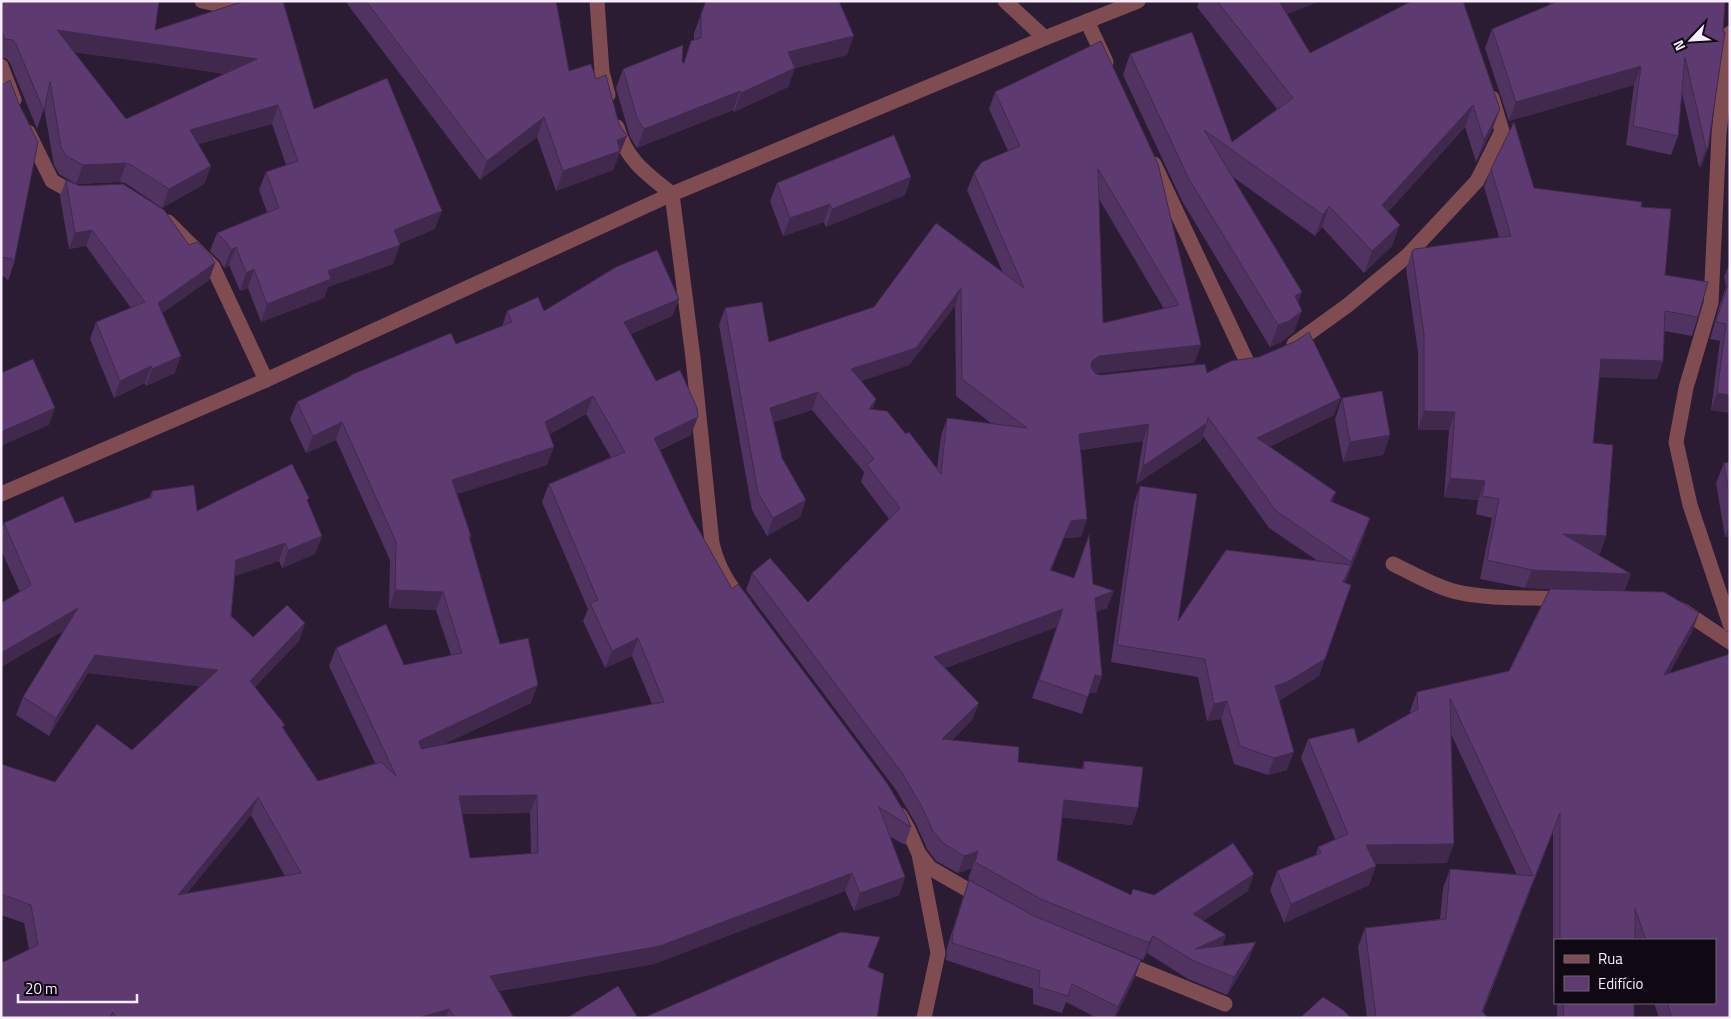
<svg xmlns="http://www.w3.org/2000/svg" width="1731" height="1019" viewBox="0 0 1731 1019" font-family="'Titillium Web',sans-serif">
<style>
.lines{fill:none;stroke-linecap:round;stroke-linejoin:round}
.street{stroke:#7f4c51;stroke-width:15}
.wall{fill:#503360;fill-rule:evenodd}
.shaded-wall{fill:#41294e}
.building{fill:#5d3b70;stroke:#41294e;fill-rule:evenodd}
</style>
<rect width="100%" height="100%" fill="#2b1b33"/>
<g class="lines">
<g class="street">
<polyline points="202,1 216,4 243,1"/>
<polyline points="597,1 602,72 608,95"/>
<polyline points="1005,1 1045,38"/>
<polyline points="1087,21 1106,62"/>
<polyline points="1730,33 1719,134 1711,303 1686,388 1676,442 1690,505 1730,624"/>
<polyline points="1,66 14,100"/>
<path d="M 617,127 C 626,160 647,174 672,194 L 693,358 L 712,543 C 718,569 729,585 745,605"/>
<polyline points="28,132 52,181 74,193 82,193"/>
<polyline points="1154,164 1249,366"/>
<polyline points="168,222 213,267 266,380"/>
<polyline points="1294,344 1348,305 1407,256 1477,181 1502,131 1492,98"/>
<polyline points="1,494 266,380 672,194 1045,38 1138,1"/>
<path d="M 1393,564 C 1412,573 1432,585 1453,591 C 1486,600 1530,597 1565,599"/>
<polyline points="1679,609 1685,612 1730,642"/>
<polyline points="900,815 908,829 919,854 938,953 924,1018"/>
<polyline points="920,855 930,868 982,898"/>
<polyline points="1119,961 1225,1004"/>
</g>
</g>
<g class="wall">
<path d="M 1,1 L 155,30 L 314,109 L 435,229 L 399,244 L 393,264 L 328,287 L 324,298 L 261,322 L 248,288 L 240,291 L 229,265 L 224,268 L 220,261 L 210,251 L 217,233 L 267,212 L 259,190 L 266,172 L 286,165 L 272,124 L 198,144 L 211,166 L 204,184 L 162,208 L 125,183 L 120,182 L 76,184 L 59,174 L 54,165 L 44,108 L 37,129 L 10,63 L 6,58 L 1,58 ZM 74,52 L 147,62 L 225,74 L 126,119 Z"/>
<polygon points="345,1 556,1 569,71 619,155 618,156 613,170 556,191 537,137 480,180"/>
<polygon points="706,1 847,55 795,68 788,87 734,112 733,110 637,148 630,137 616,88 623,69 684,63 694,40 694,33"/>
<polygon points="1199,1 1320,1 1287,14 1310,53 1500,109 1492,130 1476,162 1465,127 1388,212 1392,246 1364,273 1322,227 1315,236 1233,177 1298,303 1294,332 1281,342 1270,347 1182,201 1123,75 1130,54 1232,142 1277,109 1197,7"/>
<polygon points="1550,1 1725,1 1708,148 1701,167 1699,167 1682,93 1678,136 1671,155 1626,145 1634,85 1509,121 1485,48 1492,29 1549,5"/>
<path d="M 1101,41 L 1201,345 L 1194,363 L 1096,373 L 1101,375 L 1207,373 L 1334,415 L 1269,447 L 1332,502 L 1364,536 L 1345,582 L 1319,676 L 1279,700 L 1287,770 L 1268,775 L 1234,764 L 1221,719 L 1207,721 L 1198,677 L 1111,662 L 1134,503 L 1140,486 L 1178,621 L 1318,561 L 1269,528 L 1203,436 L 1201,441 L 1136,484 L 1143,441 L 1081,450 L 1087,519 L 1081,537 L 1064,538 L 1051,571 L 1093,584 L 1107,608 L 1096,612 L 1102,676 L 1096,693 L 1089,693 L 1082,714 L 1032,698 L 1057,627 L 945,668 L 979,703 L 972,720 L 952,740 L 1018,762 L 1082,769 L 1084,761 L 1132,825 L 1062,817 L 1057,860 L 1131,895 L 1133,889 L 1154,895 L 1248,891 L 1203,921 L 1226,935 L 1222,946 L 1249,959 L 1227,995 L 1188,979 L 1147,953 L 1143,960 L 1035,917 L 968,879 L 972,868 L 958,873 L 936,861 L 927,849 L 916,824 L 896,790 L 746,590 L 752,573 L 808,602 L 889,519 L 861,482 L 864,472 L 812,410 L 774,422 L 782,458 L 806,500 L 800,517 L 767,536 L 752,510 L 719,325 L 725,308 L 769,342 L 1003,273 L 967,190 L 974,173 L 1008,151 L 989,109 L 995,92 ZM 1099,199 L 1164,309 L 1103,323 ZM 955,306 L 956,396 L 992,424 L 947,418 L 941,436 L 937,469 L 872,410 L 876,399 L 861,381 L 909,365 Z"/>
<polygon points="1,86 14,263 8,281 5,277 1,276"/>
<polygon points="1491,169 1534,188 1641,207 1665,275 1698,317 1692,336 1664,331 1663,361 1657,379 1599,377 1593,443 1600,554 1597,554 1631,574 1624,591 1692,632 1669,673 1730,1018 1659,1018 1654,1003 1715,1003 1715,940 1555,940 1555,991 1553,992 1553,832 1483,1012 1488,1018 1367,1018 1358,947 1365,928 1440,919 1443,888 1450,869 1517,875 1451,734 1447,863 1375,864 1376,866 1369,885 1284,923 1270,890 1277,871 1316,855 1318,847 1335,839 1301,758 1308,739 1358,743 1410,714 1410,711 1417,692 1509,671 1550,589 1525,588 1480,579 1492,518 1476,514 1478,500 1444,497 1449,430 1418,430 1418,352 1406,269 1412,251 1499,237 1484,187"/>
<polygon points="911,177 905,195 826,227 824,222 783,236 770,201 777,183"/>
<polygon points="66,180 189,245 215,263 209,280 162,313 175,373 146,386 145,383 114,398 90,339 96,322 131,308 86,246 69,249 60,196"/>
<polygon points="1730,262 1730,413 1711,410 1720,341 1710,339 1720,304 1726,287 1724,277"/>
<path d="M 679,299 L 672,316 L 631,334 L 656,381 L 691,435 L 660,450 L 692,518 L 732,589 L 911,827 L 905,845 L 889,836 L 905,877 L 899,895 L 854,911 L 845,891 L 654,964 L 499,991 L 514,1018 L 1,1018 L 29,949 L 24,923 L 1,915 L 1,764 L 55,782 L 132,750 L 200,686 L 88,673 L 49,736 L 16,715 L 23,697 L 64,630 L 1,667 L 1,603 L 20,592 L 1,550 L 1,529 L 4,523 L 75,523 L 149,498 L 152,491 L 197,511 L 308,502 L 322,536 L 315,554 L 282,568 L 279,561 L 235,576 L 231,616 L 253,637 L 305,623 L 299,641 L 255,687 L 284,729 L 318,781 L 375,763 L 329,666 L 336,648 L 404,665 L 451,655 L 436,610 L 389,608 L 390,560 L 336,440 L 306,453 L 290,419 L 297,402 L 350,377 L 351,375 L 456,344 L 502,327 L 507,311 L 544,311 ZM 586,414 L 611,457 L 549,484 L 542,502 L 588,609 L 583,621 L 605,668 L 632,656 L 652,704 L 442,745 L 531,703 L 500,644 L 470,539 L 471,536 L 457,494 L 547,465 L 550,434 ZM 530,813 L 531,854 L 470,858 L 462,814 ZM 251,815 L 285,876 L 187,893 Z"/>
<polygon points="1342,398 1390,435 1383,455 1343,462 1335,419"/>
<polygon points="1730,462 1730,536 1725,537 1716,483 1724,463"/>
<polygon points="969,880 1034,916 1141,960 1135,977 1115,1018 1097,1018 1066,1002 1062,1013 1033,1004 1033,989 946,960 947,948 963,897"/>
<rect x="1557" y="1003" width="77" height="15"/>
</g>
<g class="shaded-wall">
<polygon points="1277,1 1320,1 1270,20"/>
<polygon points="57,30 257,59 250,77 51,49"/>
<polygon points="854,36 847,55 781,71 788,52"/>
<polygon points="1641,66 1634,85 1509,121 1516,102"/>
<polygon points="795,68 788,87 734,112 741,93"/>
<polygon points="740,91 733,110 637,148 644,129"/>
<polygon points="278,105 272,124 184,148 190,130"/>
<polygon points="1473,105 1465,127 1374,227 1382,205"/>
<polygon points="1500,109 1492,130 1476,162 1484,140"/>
<polygon points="544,117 537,137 480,180 487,161"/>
<polygon points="627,136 613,170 556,191 563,171 617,140"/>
<polygon points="1706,148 1708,148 1701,167 1699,167"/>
<polygon points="126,163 120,182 76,184 83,165"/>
<polygon points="211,166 204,184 162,208 169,189"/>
<polygon points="911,177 905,195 826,227 832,209"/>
<polygon points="830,204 824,222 783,236 790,218"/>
<polygon points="1329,206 1322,227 1315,236 1323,215"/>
<polygon points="442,211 435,229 387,249 394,230"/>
<polygon points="1400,225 1392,246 1364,273 1372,251"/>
<polygon points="92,230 86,246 69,249 75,233"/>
<polygon points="400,245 393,264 328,287 324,298 261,322 267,304 328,271"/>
<polygon points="236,247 229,265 224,268 231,250"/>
<polygon points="215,263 209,280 152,320 158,303"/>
<polygon points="254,269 248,288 240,291 246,273"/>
<polygon points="961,288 955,306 909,365 844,387 851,369"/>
<polygon points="1302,292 1295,313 1295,296"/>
<polygon points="679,299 672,316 617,340 624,322"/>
<polygon points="1302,311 1294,332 1281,342 1270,347 1278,325"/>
<polygon points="1201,345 1194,363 1093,374 1086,379 1092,361 1099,356"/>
<polygon points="181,356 175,373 146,386 152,369"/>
<polygon points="1601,359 1663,361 1657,379 1594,377"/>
<polygon points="151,366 145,383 114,398 120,381"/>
<polygon points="818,392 812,410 764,425 770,408"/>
<polygon points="1717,393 1730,395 1730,413 1711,410"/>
<polygon points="593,396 586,414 539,440 545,422"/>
<polygon points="1341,398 1334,415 1250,456 1257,438"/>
<polygon points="876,399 870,417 869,409"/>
<polygon points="55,408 49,425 1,446 1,432"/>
<polygon points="1424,411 1455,412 1449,430 1418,430"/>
<polygon points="698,417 691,435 647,455 654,438"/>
<polygon points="342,422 336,440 306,453 313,436"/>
<polygon points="1207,423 1201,441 1136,484 1143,466"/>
<polygon points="1149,424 1143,441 1073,451 1079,434"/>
<polygon points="1390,435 1383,455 1343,462 1350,442"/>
<polygon points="554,447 547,465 446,498 452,480"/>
<polygon points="1450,478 1485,481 1478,500 1444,497"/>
<polygon points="1336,492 1330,509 1330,501"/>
<polygon points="806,500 800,517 767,536 773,518"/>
<polygon points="1370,518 1364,536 1345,583 1343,582"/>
<polygon points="1087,519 1081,537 1064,538 1044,588 1050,570 1071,521"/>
<polygon points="1730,523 1730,536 1725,537"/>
<polygon points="1563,534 1606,536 1600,554 1557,553"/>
<polygon points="322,536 315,554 282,568 288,550"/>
<polygon points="285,543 279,561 230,578 236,560"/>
<polygon points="1532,570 1631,574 1624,592 1525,588"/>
<polygon points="395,590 443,592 436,610 389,608"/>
<polygon points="1114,591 1107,608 1088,615 1095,598"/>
<polygon points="78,608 72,626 1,667 1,653"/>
<polygon points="1063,609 1057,627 927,674 934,657"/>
<polygon points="1699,613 1692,632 1658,694 1664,675"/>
<polygon points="305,623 299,641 243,699 250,681"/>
<polygon points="638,638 632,656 605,668 612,651"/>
<polygon points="95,655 218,670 211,688 88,673 49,736 56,718"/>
<polygon points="1325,659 1319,676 1281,700 1268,704 1275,686"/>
<polygon points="1095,675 1102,676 1096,693 1089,693"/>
<polygon points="538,685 531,703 412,759 419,741"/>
<polygon points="1227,701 1221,719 1207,721 1214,704"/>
<polygon points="979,703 972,720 936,757 942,739"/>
<polygon points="1294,752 1287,770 1268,775 1274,758"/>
<polygon points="537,795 530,813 453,814 459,796"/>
<polygon points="258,797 251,815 171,912 178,895"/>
<polygon points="1064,800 1138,808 1132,825 1057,817"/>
<polygon points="1560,813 1553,832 1480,1018"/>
<polygon points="1454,844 1447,863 1359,864 1366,845"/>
<polygon points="978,851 972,868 958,873 964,856"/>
<polygon points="1376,866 1369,885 1284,923 1291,904"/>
<polygon points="852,873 845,891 654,964 483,994 490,976"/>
<polygon points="1254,874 1248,891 1186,932 1193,914"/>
<polygon points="905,877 899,895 854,911 860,893"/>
<polygon points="1226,935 1219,952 1195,949"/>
<polygon points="1153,936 1147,953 1143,960 1149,943"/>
<polygon points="1256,942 1249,959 1227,995 1234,977"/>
<polygon points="1141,960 1135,977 1115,1018 1114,1018 1118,1007"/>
<polygon points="449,1009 446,1018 418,1018"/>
</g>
<g class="building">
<path d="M 1,1 L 159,1 L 155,30 L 244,1 L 283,1 L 314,109 L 387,78 L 442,211 L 394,230 L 400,245 L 328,271 L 331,279 L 267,304 L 254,269 L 246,273 L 236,247 L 231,250 L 226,242 L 217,233 L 279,208 L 266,172 L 298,161 L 278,105 L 190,130 L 211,166 L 169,189 L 131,165 L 126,163 L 83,165 L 66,156 L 61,147 L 50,81 L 44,111 L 16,44 L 13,40 L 5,39 L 1,31 ZM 57,30 L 153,44 L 257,59 L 126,119 Z"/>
<polygon points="366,1 556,1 569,71 591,64 596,79 606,75 619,124 627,136 617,140 620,151 563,171 544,117 487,161"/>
<polygon points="706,1 839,1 854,36 788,52 795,68 741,93 740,91 644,129 637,118 623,69 683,45 682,62 684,63 691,41 701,38 701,14"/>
<polygon points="1217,1 1279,1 1310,53 1412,1 1463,1 1500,109 1484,140 1473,105 1382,205 1400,225 1372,251 1329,206 1323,215 1204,130 1302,292 1295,296 1302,311 1289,321 1278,325 1189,179 1130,54 1192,32 1232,142 1293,98"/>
<polygon points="1554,1 1725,1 1723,32 1725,32 1708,148 1706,148 1685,57 1678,136 1633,126 1641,66 1516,102 1492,29 1554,3"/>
<path d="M 1101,41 L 1158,164 L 1201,345 L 1099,356 L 1092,361 L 1091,366 L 1093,371 L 1096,374 L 1101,375 L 1205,364 L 1207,373 L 1231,361 L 1259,357 L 1296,341 L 1309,332 L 1341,398 L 1257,438 L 1336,492 L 1330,501 L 1370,518 L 1351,562 L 1276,511 L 1208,417 L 1207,423 L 1143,466 L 1149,424 L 1079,434 L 1087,519 L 1071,521 L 1050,570 L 1074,578 L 1089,535 L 1093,584 L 1114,591 L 1095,598 L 1102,676 L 1095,675 L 1088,697 L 1039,680 L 1063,609 L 934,657 L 979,703 L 942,739 L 1019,747 L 1018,762 L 1084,769 L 1084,761 L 1143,767 L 1138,808 L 1064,800 L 1057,860 L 1131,895 L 1133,889 L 1154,895 L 1233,843 L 1254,874 L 1193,914 L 1226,935 L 1195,949 L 1256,942 L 1234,977 L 1194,961 L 1153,936 L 1149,943 L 1041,899 L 975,862 L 978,851 L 964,856 L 943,843 L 933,831 L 922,807 L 902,773 L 752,573 L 770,558 L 808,602 L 900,508 L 867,465 L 874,459 L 818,392 L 770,408 L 782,458 L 806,500 L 773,518 L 758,493 L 725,308 L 762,302 L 769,342 L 874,307 L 936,223 L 1024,288 L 974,173 L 982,162 L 1020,146 L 995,92 ZM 1098,169 L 1179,305 L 1103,323 ZM 961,288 L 962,379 L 1027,428 L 947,418 L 941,474 L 909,432 L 906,434 L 887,411 L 869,409 L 876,399 L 851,369 L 916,348 Z"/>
<polygon points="10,80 19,104 38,142 14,263 12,259 1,257 1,86"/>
<polygon points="1514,122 1534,188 1642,202 1641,207 1671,209 1665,275 1708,282 1698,317 1665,311 1663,361 1601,359 1593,443 1613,445 1606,536 1563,534 1631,574 1532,570 1487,560 1499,499 1482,496 1485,481 1450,478 1455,412 1424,411 1424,334 1412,251 1415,249 1511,236 1491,169"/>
<polygon points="894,135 911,177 832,209 830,204 790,218 777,183"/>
<polygon points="66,180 80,186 123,184 164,210 189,245 197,242 211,256 215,263 158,303 181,356 152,369 151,366 120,381 96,322 145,302 92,230 75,233"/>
<path d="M 657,250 L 679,299 L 624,322 L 656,381 L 680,370 L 697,408 L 698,417 L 654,438 L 692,518 L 732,589 L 738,584 L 887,783 L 906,815 L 911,827 L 879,807 L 905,877 L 860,893 L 852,873 L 660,946 L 490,976 L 514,1018 L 455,1018 L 449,1009 L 418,1018 L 116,1018 L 113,1012 L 109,1018 L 1,1018 L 1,963 L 38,945 L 31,905 L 1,894 L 1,764 L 55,782 L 97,724 L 132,750 L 218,670 L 95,655 L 56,718 L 23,697 L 78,608 L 1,653 L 1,603 L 31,585 L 4,523 L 63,496 L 75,523 L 152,497 L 152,491 L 194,485 L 197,511 L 292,464 L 309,498 L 307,500 L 322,536 L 288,550 L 285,543 L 236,560 L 231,616 L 253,637 L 287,605 L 305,623 L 250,681 L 285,725 L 282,727 L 318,781 L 381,762 L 396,776 L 336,648 L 386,624 L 404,665 L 462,653 L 443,592 L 395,590 L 396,542 L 342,422 L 313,436 L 297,402 L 351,376 L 351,375 L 451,333 L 456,344 L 512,322 L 507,311 L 538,297 L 544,311 L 616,267 ZM 593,396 L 625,452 L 549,484 L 598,600 L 590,603 L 612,651 L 638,638 L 664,702 L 421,749 L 419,741 L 538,685 L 528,638 L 500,644 L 469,536 L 471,536 L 452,480 L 554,447 L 545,422 ZM 537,795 L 538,853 L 470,858 L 459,796 ZM 258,797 L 301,873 L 178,895 Z"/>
<polygon points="1727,287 1730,287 1730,395 1717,393 1726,324 1716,322"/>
<polygon points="33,359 55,408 1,432 1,373"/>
<polygon points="1382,391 1390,435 1350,442 1342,398"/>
<polygon points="1730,462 1730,501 1724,463"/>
<polygon points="1140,486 1197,494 1178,621 1226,550 1351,565 1343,582 1351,585 1325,659 1287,682 1275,686 1294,752 1274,758 1240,746 1227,701 1214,704 1205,659 1117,645"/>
<polygon points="1550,589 1664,592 1699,613 1664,675 1730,654 1730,1018 1672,1018 1667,1003 1715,1003 1715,940 1646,940 1635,908 1635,940 1560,940 1560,813 1482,1011 1488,1018 1376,1018 1365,928 1446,919 1450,869 1533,876 1450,698 1454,844 1366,845 1376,866 1291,904 1277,871 1321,853 1318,847 1348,834 1308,739 1354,728 1358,743 1418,709 1417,692 1509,671"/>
<polygon points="969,880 1034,916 1141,960 1118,1007 1072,984 1068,996 1039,987 1040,971 952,943 953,931"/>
<polygon points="841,932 880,937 868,967 884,974 877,1018 643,1018"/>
<polygon points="618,986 638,1018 567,1018"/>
<polygon points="1323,997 1343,1010 1351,1018 1300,1018"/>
<polygon points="1564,1003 1634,1003 1634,1018 1563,1018"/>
</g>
<rect width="1731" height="1019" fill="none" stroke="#f7edfe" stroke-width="5"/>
<rect x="1554" y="939" width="162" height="65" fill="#100913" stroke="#6c6471"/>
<rect x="1564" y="955" width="25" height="8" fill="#7f4c51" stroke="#6c6471"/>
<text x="1598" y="964" font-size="15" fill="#f7edfe">Rua</text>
<rect x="1564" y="976" width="25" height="15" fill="#5d3b70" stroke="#6c6471"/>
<text x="1598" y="989" font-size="15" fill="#f7edfe">Edifício</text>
<g transform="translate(1691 40) rotate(245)" stroke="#100913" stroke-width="4" paint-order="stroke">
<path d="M0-4L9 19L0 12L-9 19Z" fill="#f7edfe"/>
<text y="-8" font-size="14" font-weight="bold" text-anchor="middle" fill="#f7edfe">N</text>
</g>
<path d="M18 994v8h119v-8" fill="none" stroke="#f7edfe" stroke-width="2.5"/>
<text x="25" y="994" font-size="15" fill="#f7edfe" stroke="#100913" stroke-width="4" paint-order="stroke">20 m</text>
</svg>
